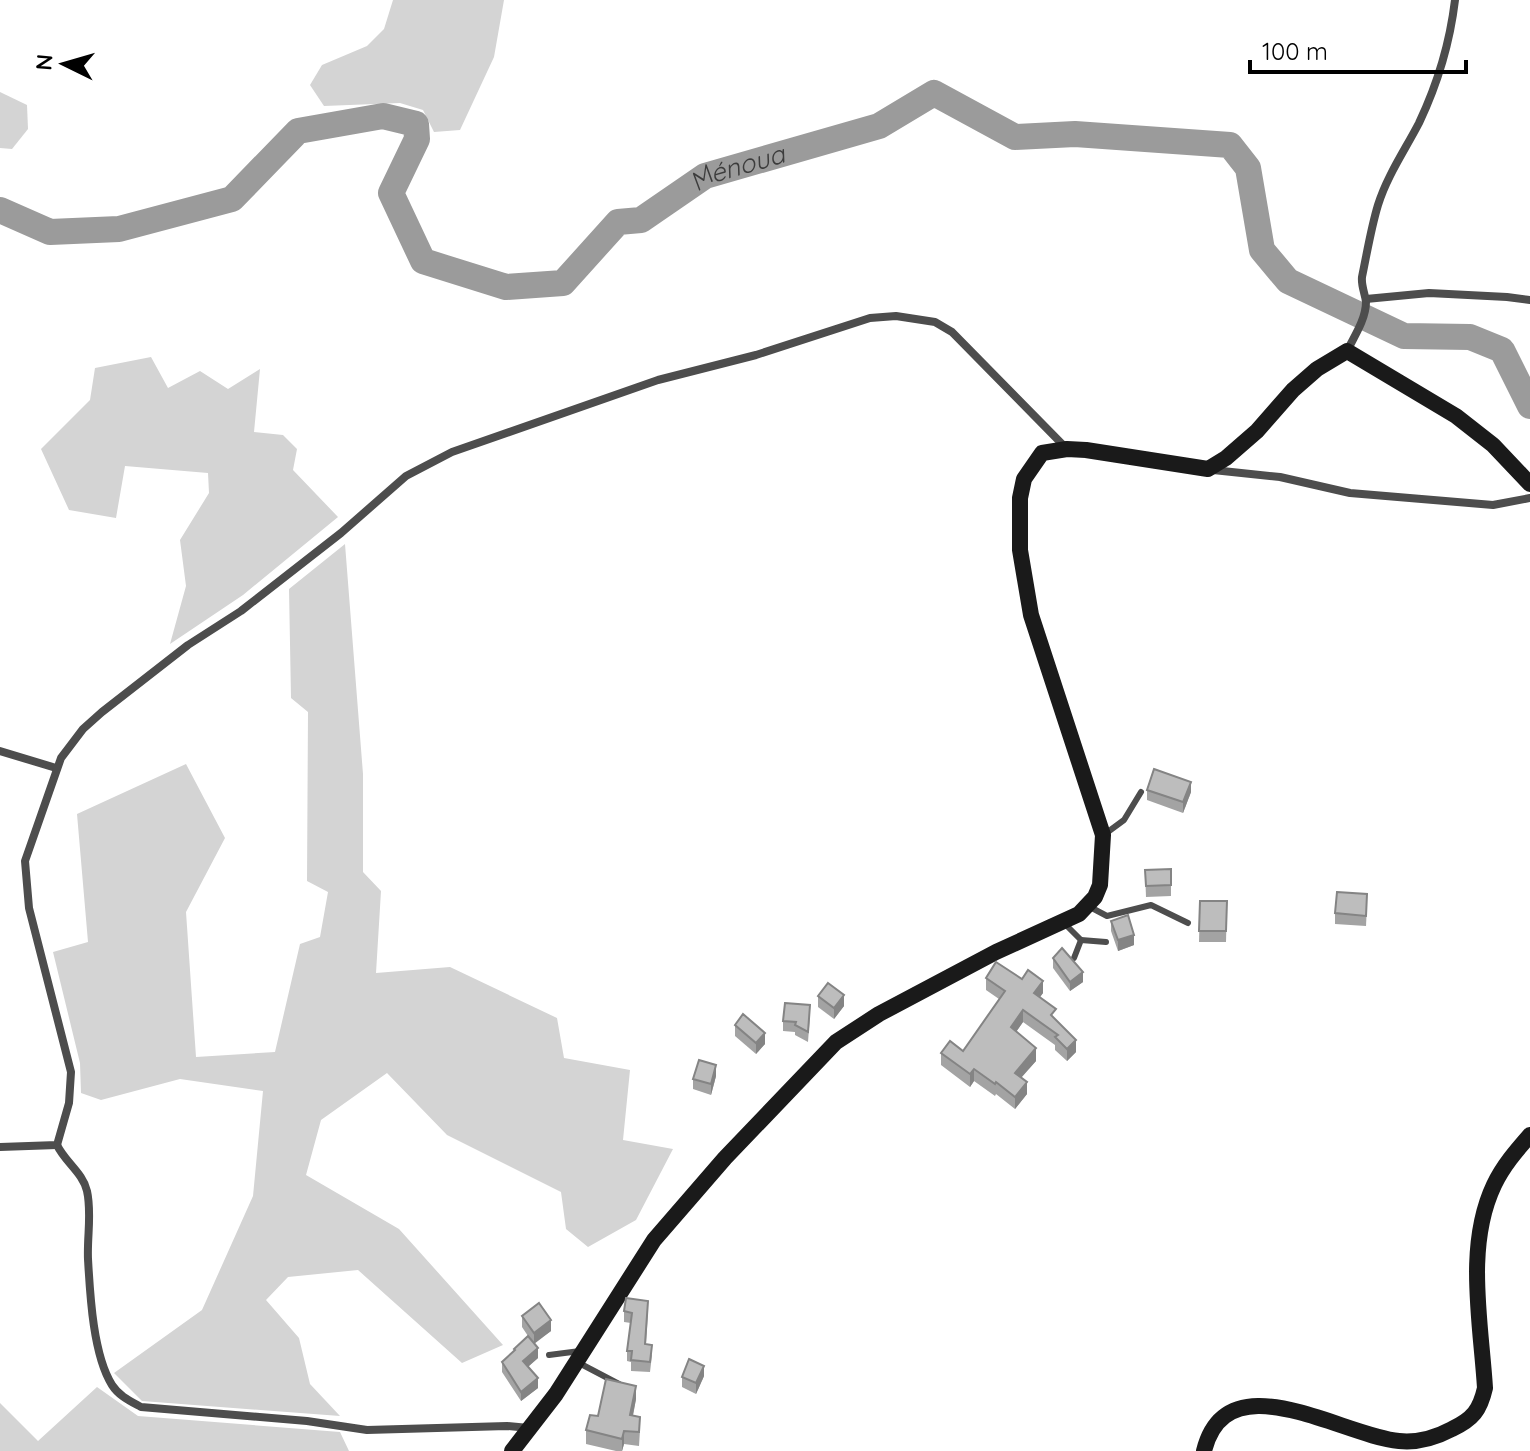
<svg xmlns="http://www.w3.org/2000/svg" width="1530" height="1451" font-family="Quicksand,sans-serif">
<rect width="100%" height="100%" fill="#fff"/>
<g fill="#d4d4d4">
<path d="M393,0h111l-10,57 -34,73 -26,2 -11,-22 -23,-7 -76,3 -14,-21 12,-20 45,-19 17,-17z"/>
<path d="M0,92l27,13 1,24 -16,20 -12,-1z"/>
<path d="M151,357l17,31 32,-17 28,18 32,-20 -6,63 29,3 14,14 -4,21 45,47 -95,78 -73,49 16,-58 -6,-46 29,-47 -1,-20 -83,-7 -9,52 -47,-8 -28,-61 49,-49 5,-32z"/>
<path d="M345,544l18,230v98l18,19 -5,82 74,-6 107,51 7,40 66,12 -7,70 50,9 -37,71 -48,27 -22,-18 -5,-37 -114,-57 -60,-62 -66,47 -15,55 93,54 104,116 -41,18 -104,-93 -70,7 -22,23 33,38 11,46 30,32 -198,-15 -28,-28 88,-63 51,-114 10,-105 -83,-12 -79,21 -20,-7 -1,-30 -27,-111 35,-10 -11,-128 109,-50 39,74 -39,74 10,145 79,-5 25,-108 20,-7 8,-45 -21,-11 1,-169 -17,-14 -2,-109z"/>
<path d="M97,1387l41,29 202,16 9,19h-349v-48l38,38z"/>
</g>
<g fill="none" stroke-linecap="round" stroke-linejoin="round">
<path stroke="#9b9b9b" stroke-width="26" id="s1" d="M0,210l50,22 69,-3 113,-30 66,-68 85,-15 33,8 1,15 -26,54 32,68 83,26 57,-4 55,-61 23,-2 64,-44 174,-50 55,-33 81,44 60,-3 155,11 18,23 14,82 26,31 116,55 66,1 32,13 28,56"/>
<g stroke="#4d4d4d" stroke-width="6">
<path d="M1105,834l19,-14 17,-28"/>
<path d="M1090,907l17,9 44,-11 37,18"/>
<path d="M1064,923l17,17"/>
<path d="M1074,958l7,-18 25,2"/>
<path d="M549,1355l31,-4"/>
<path d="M579,1363l40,21"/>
</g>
<g stroke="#4d4d4d" stroke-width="8">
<path d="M1366,299l63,-6 78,4 23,3"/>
<path d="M1347,351c7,-14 19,-32 19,-49 -1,-9 -5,-16 -4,-25 5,-24 9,-49 16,-72 9,-29 27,-55 41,-82 18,-38 31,-81 36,-123"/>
<path d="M1213,470l67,7 70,16 143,12 37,-7"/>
<path d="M0,751l56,17"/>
<path d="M57,1145c8,17 26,28 30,46 5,22 0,45 1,68 2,35 5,96 24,126 7,11 18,16 29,22l166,14 60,9 140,-4 22,2"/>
<path d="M0,1147l57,-2 12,-42 2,-31 -42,-164 -4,-47 36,-103 22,-29 19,-17 86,-67 53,-34 100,-78 65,-57 46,-24 206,-72 98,-25 114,-37 26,-2 39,6 17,10 115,117"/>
</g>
<g stroke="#1a1a1a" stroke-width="16">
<path d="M512,1451l44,-57 98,-154 71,-82 111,-116 43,-28 117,-62 83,-38 16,-17 5,-12 3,-50 -72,-220 -11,-65v-52l4,-19 18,-26 25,-4 19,1 122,19 18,-11 31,-27 36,-41 24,-21 30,-18 109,65 37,29 37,39"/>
<path d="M1204,1451c23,-92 138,-15 195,-10 19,2 36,-3 53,-12 21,-10 28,-19 33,-41 -4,-65 -20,-142 9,-203 9,-19 22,-34 36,-50"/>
</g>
</g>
<g fill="#a3a3a3">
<path d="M1147,790l44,2 -8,21 -36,-13z"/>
<path d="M1171,869v27l-25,1 -1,-27z"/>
<path d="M1200,901h27l-1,41h-27z"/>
<path d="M1367,905l-1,21 -31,-2v-11z"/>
<path d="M1111,921l23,24 -16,6 -7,-20z"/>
<path d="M1053,958l30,24 -13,9 -17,-23z"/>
<path d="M986,978l57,15 -3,4 36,55 -9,9 -12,-11v-5l-32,-23 -7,10 20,29 -15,16 6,17 -12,15 -19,-15 -1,2 -21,-15 -4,6 -29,-22v-12l22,-2 36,-52 -13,-9z"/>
<path d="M818,996l26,10 -10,13 -16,-12z"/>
<path d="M810,1015l-2,27 -13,-7v-3l-12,-1v-10z"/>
<path d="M735,1025l30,19 -9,10 -21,-18z"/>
<path d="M716,1076l-5,19 -18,-6v-10z"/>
<path d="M624,1311l24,1 -2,32 6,11 -2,17 -19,-1v-9l-4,-1v-10l4,-28 -7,-1z"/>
<path d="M522,1316l29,15 -17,12 4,15 -10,9 10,21 -17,13 -19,-29v-10l12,-10v-3l14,-13 -6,-9z"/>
<path d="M704,1376l-8,18 -14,-7v-10z"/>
<path d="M636,1399l-3,17 7,14 -1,16 -15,-2 -2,7h-6l-30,-7v-14l12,-14z"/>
</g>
<g fill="#848484">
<path d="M1191,782v10l-8,21v-11z"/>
<path d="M1134,935v10l-16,6v-11z"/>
<path d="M1083,972v10l-13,9v-9z"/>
<path d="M1043,981v12l-9,12v-12z"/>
<path d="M844,995v11l-10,13v-11z"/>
<path d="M1023,1010v12l-12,17v-12z"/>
<path d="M765,1033v11l-9,10v-11z"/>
<path d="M1076,1040v12l-9,9v-12z"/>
<path d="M1036,1048v13l-21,24v-12z"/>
<path d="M716,1065v11l-5,19v-11z"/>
<path d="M974,1069v12l-4,6v-13z"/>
<path d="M1027,1082v12l-12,15v-12z"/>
<path d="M551,1320v11l-17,13v-11z"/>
<path d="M538,1348v10l-15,13v-10z"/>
<path d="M704,1366v10l-8,18v-11z"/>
<path d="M538,1378v10l-17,13v-9z"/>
<path d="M636,1386v13l-6,30v-14z"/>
<path d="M624,1431v13l-2,7v-12z"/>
</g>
<g fill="#bdbdbd" stroke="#848484" stroke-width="2">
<path d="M1154,769l37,13 -8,20 -36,-12z"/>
<path d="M1171,869v16l-25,1 -1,-16z"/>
<path d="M1337,892l30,2 -1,22 -31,-3z"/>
<path d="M1200,901h27l-1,30h-27z"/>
<path d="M1128,915l6,20 -16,5 -7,-19z"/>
<path d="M1062,948l21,24 -13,10 -17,-24z"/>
<path d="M996,962l26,17 6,-9 15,11 -9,12 22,16 -5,6 25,25 -9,9 -12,-12 3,-2 -35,-25 -12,17 25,21 -21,25 12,9 -12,15 -19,-15 -1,2 -21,-15 -4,5 -29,-21 9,-12 13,10 42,-60 -19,-13z"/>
<path d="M828,983l16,12 -10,13 -16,-12z"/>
<path d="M785,1003l25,2 -2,27 -13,-7 1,-3 -13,-1z"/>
<path d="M743,1014l22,19 -9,10 -21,-18z"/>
<path d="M699,1060l17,5 -5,19 -18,-5z"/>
<path d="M626,1298l22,3 -3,43 7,1 -2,17 -19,-2 1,-9h-5l5,-38 -8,-2z"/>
<path d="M539,1303l12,17 -17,13 -12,-17z"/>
<path d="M528,1336l10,12 -15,13 15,17 -17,14 -19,-30 13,-12 -1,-1z"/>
<path d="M689,1359l15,7 -8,17 -14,-6z"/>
<path d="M606,1379l30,7 -6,29 10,2 -1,15 -15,-1 -2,8 -36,-9 4,-15 8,1z"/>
</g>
<g text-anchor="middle" stroke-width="8" stroke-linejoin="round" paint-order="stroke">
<g font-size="26" font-style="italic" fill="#3c3c3c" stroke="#fff">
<text dy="9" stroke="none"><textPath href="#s1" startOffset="966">Ménoua</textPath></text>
</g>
</g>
<g transform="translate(64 64) rotate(275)" stroke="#ffffff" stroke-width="6" paint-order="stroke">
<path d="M0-6L14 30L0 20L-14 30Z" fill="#000000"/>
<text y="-12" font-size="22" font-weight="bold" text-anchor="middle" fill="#000000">N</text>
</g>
<path d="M1250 60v12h216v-12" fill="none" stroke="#000000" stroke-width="4"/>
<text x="1262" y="60" font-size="24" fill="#000000" stroke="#ffffff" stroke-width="6" paint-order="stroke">100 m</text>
</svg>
